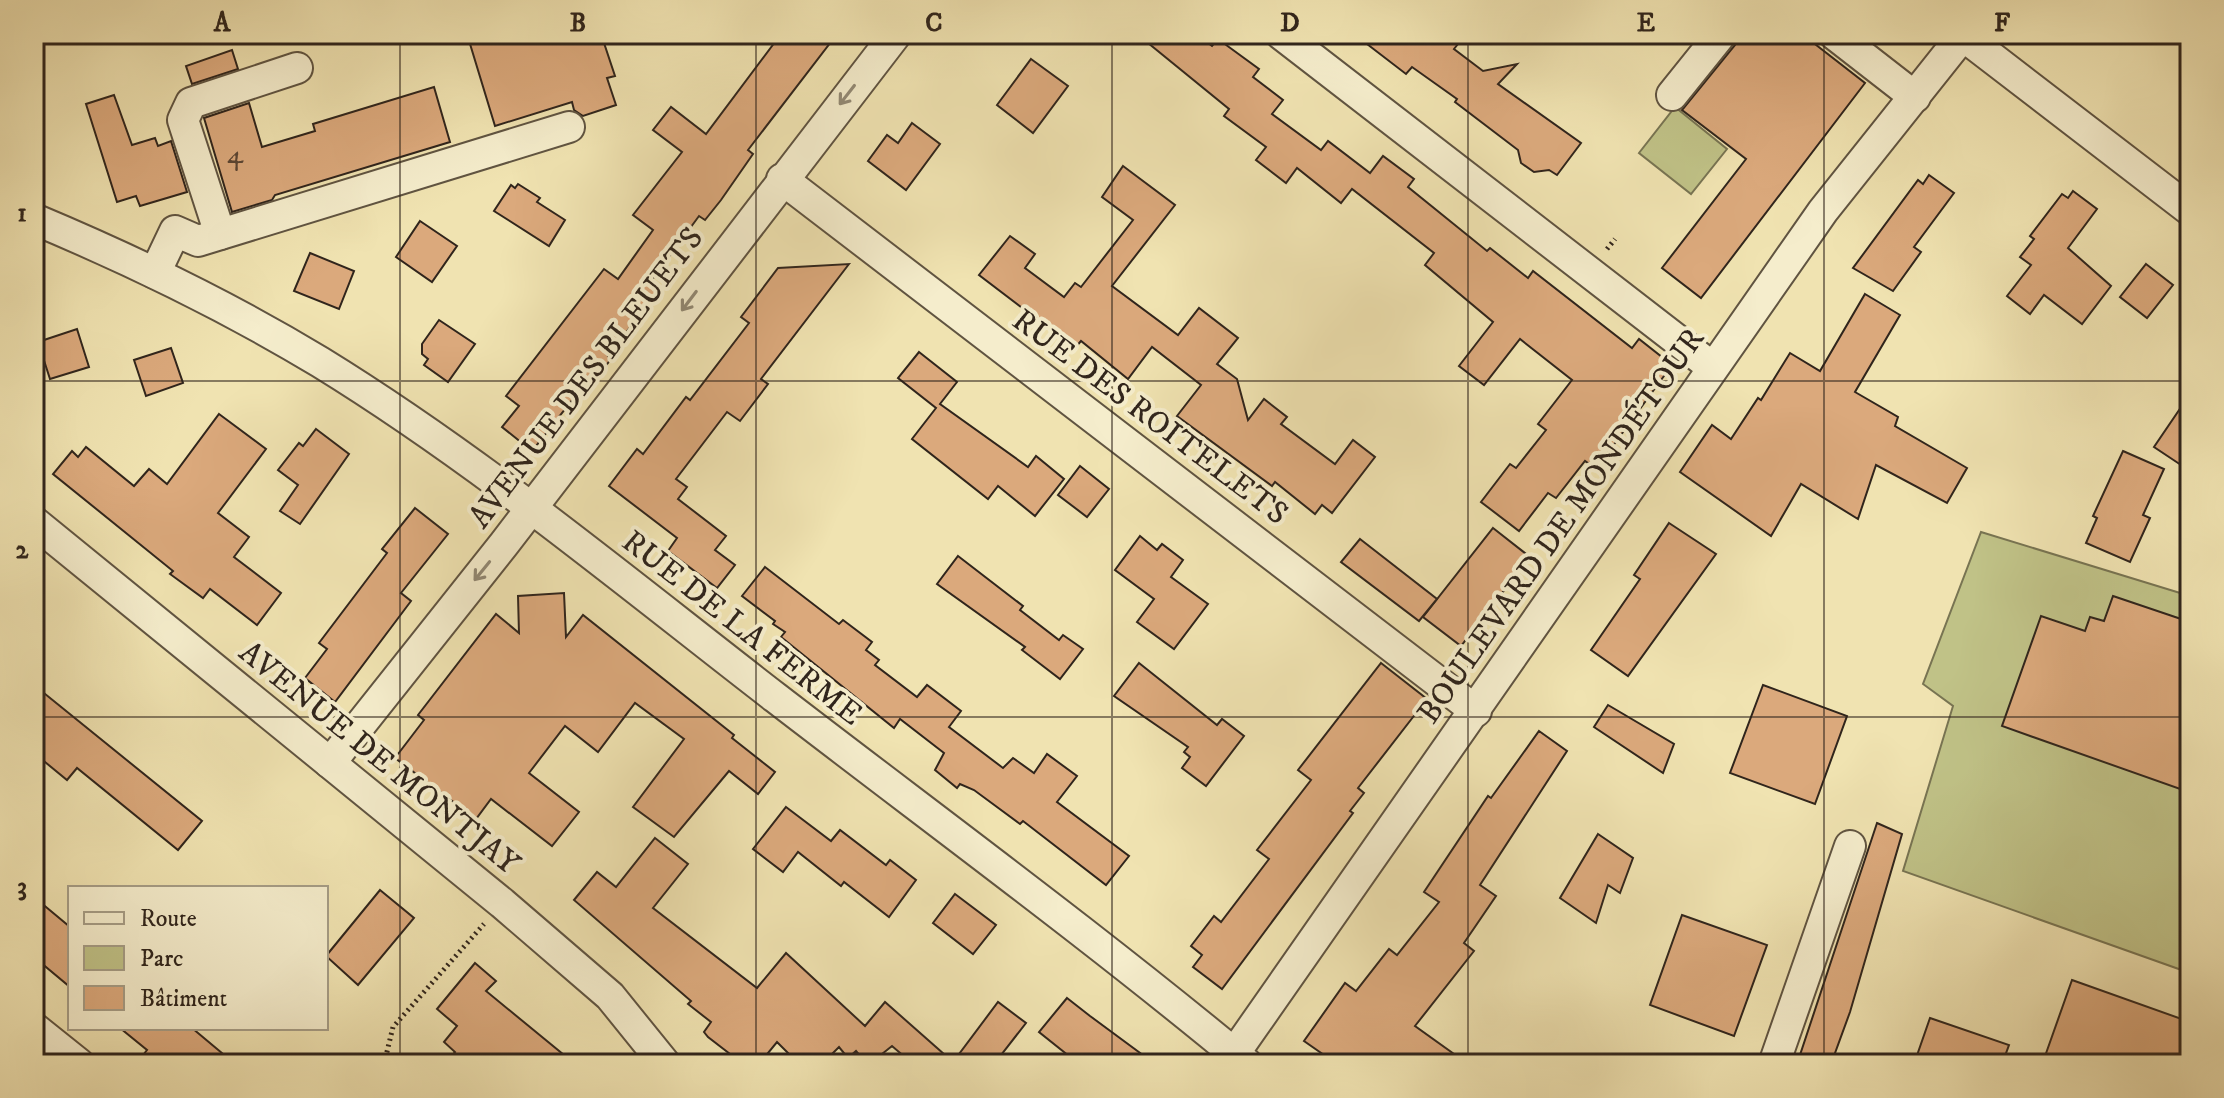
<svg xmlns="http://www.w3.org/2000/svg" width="2224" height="1098" font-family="'IM FELL DW Pica',serif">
<rect width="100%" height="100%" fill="#f0e3b1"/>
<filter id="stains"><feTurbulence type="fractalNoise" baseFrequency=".0025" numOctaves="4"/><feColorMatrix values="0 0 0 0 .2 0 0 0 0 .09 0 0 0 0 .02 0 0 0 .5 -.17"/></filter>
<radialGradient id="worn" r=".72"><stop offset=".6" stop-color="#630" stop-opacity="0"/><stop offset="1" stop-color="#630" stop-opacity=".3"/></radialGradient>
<g fill="#c0c287" stroke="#787452" stroke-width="2">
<path d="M1675,107l52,42 -36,45 -52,-41z"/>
<path d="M1981,532l209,64v377l-287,-102 50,-165 -30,-22z"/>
</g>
<g fill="#dba97c" stroke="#30251c" stroke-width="2">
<path d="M467,34h126l3,8 7,-2 12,36 -8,2 9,27 -33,11 -9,-6 -2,-8 -77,24z"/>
<path d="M781,34h56l-89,116 5,4 -32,46 -16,20 -6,-4 -50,68 9,7 -50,65 3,3 -19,24 -4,-3 -56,71 -30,-24 17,-21 -13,-10 98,-127 14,10 35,-49 -20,-15 49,-63 -29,-22 18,-23 35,27z"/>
<path d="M1137,34h59l16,12 6,-7 41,30 -6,8 30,23 -11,14 49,36 7,-9 42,32 13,-17 31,23 -6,8 79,64 3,-3 38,30 5,-7 99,77 7,-9 33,26 -76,104 -11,-8 -29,37 -8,-5 -29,38 -38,-29 29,-38 6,4 30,-38 -8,-6 34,-44 -52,-41 -36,46 -25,-19 34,-44 -68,-57 9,-12 -82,-64 -11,14 -44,-35 -11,15 -30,-23 10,-13 -42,-31 5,-7z"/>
<path d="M1354,34h112l-12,15 29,22 34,-7 -19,20 83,59 -24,32 -8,-5 -15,2 -13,-9 -3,-13 -63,-48 2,-3 -45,-32 -6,7z"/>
<path d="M1739,34h63l63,49 -164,215 -39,-30 84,-109 -64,-49 53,-65z"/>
<path d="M232,50l6,19 -46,15 -6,-18z"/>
<path d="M1031,59l37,27 -35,47 -36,-28z"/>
<path d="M434,87l16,55 -175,53 -3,5 -40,12 -28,-94 45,-15 13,44 53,-16 -2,-7z"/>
<path d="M114,95l18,50 23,-7 3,8 13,-5 16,51 -47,14 -4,-10 -19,6 -31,-98z"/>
<path d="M912,123l28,21 -34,46 -38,-29 19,-26 11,8z"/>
<path d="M1123,166l52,39 -63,81 66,49 21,-27 39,30 -21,26 20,15 11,41 16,-21 23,18 -6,7 54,40 18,-24 22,17 -43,56 -10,-8 -7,9 -40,-32 -3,4 -95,-70 24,-31 -49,-38 -24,32 -47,-38 -6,7 -96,-73 31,-39 25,18 -10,14 39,29 11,-14 6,4 52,-67 -31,-23z"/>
<path d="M1929,175l25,18 -40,54 7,5 -28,39 -40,-23 65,-88 5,4z"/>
<path d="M518,184l22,14 -3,4 28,18 -16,26 -55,-35 17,-26 4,3z"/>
<path d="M2073,191l24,18 -29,39 43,38 -29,38 -38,-29 -14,19 -23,-18 24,-31 -11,-8 14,-18 -4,-3 32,-42 6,4z"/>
<path d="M420,221l37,25 -25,36 -36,-25z"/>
<path d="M310,253l44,18 -15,38 -45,-18z"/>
<path d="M849,264l-88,115 7,5 -28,37 -13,-9 -51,67 11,8 -9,12 48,37 -11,14 20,15 -18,23 -49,-37 9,-13 -68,-52 28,-37 6,5 43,-57 4,3 59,-77 -8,-6 37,-49z"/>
<path d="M2146,264l27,21 -26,33 -27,-21z"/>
<path d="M1865,294l35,21 -45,77 43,25 -3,9 72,42 -20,35 -71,-38 -18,54 -57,-35 -30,52 -91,-64 32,-47 19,14 27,-41 3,2 29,-47 30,18z"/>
<path d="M439,320l36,24 -27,38 -24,-17 4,-6 -6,-5v-10z"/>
<path d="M77,329l12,38 -39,12 -12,-37z"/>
<path d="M171,348l12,35 -37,13 -12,-36z"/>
<path d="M919,352l38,30 -17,22 88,63 8,-11 28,23 -29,37 -37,-30 -10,13 -76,-60 24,-31 -38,-30z"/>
<path d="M2190,394v77l-36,-24z"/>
<path d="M219,414l47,35 -48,64 31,24 -15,20 47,36 -24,32 -47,-36 -7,9 -33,-24 3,-3 -120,-97 19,-23 6,6 8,-10 48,39 15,-17 18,15z"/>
<path d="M316,429l33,25 -49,70 -20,-13 18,-26 -20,-15 21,-27 4,3z"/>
<path d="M2123,451l41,18 -21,46 7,3 -20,44 -44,-19 11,-25 -4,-2z"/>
<path d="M1080,466l29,23 -22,28 -29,-22z"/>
<path d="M415,508l33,26 -47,59 10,8 -76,101 -30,-24 22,-29 -8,-6 68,-90 -5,-4z"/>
<path d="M1669,523l47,31 -88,122 -37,-26 49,-71 -6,-4z"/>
<path d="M1493,528l37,29 -69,89 -38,-29z"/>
<path d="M1140,536l17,14 5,-6 21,16 -12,17 37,27 -34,45 -37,-27 17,-23 -39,-29z"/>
<path d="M1360,539l77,60 -18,22 -78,-59z"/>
<path d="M958,556l65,50 -3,4 39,30 4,-5 20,14 -23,30 -38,-29 3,-3 -88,-63z"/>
<path d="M765,567l74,57 4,-4 29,22 -6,8 13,10 -4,5 42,32 10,-12 34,26 -12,16 54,41 10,-10 21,15 13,-19 30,22 -20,26 72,54 -23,29 -83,-64 -3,3 -46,-34 -14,-6 -3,4 -22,-18 9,-17 -44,-34 -6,9 -113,-91 4,-5 -12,-8 2,-3 -33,-25z"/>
<path d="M564,593l2,44 17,-22 151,120 -2,3 43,34 -17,22 -29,-23 -55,66 -41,-30 51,-68 -49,-36 -37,49 -33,-26 -36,47 50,39 -27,34 -61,-47 -15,20 -81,-61 29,-38 -6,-5 78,-101 23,19 -1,-37z"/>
<path d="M2113,596l77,26v148l-7,20 -181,-64 39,-110 44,15 5,-14 14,4z"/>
<path d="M1139,663l78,62 5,-6 22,17 -38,50 -24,-18 8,-11 -6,-5 4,-5 -74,-51z"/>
<path d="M1381,663l46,36 -69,89 6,5 -14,18 3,2 -131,176 -29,-22 9,-12 -11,-9 23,-30 7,6 48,-63 -12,-9 54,-70 -13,-10z"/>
<path d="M34,685l168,136 -24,29 -101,-82 -10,12 -33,-27z"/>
<path d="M1763,685l84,31 -32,88 -85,-31z"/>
<path d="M1608,705l66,39 -11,29 -69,-46z"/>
<path d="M1539,731l28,20 -87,134 16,11 -32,47 10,8 -59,75 53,38h-131l-33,-23 41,-58 11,8 33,-42 8,6 42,-53 -15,-10 64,-96 3,2z"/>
<path d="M786,807l45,34 9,-11 46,35 4,-5 26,20 -27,37 -45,-35 -3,4 -43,-34 -15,20 -30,-23z"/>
<path d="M1877,823l25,11 -52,178 -19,52h-34z"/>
<path d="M1598,834l35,24 -13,35 -12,-8 -12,38 -36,-25z"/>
<path d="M655,838l33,26 -35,44 104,80 29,-35 79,73 20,-24 68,60 45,-60 28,21 -32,41h-81l-21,-18 -10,8 5,10h-20l-11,-13 -8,7 -9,-11 -17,17h-23l-22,-22 -18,22h-16l-35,-27 -4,-5 7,-10 -23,-18 3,-3 -117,-101 23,-28 19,15z"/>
<path d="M380,890l34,28 -56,67 -32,-29z"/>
<path d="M955,894l41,31 -23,29 -40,-31z"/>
<path d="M34,897l36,30v60l-36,-30z"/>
<path d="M1682,915l85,30 -33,91 -84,-31z"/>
<path d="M475,963l21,18 -10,10 89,73h-130l10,-12 -11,-10 13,-16 -20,-17z"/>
<path d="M2072,980l118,42v42h-131l-15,-5z"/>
<path d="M1067,998l23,18 65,48h-76l-40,-32z"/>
<path d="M1930,1018l79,27 -7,19h-88z"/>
<path d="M120,1028h72l43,36h-99l11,-14z"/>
</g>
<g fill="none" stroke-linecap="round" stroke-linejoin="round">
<g stroke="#605441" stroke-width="34">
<g id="minor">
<path d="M1281,34l431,333"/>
<path d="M1834,34l81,63"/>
<path d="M1961,34l229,176"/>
<path d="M1672,95l49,-61"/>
<path d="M782,179l694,532"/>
<path d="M34,219c98,41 195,88 286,143 161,99 307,221 456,336 157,121 318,239 471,366"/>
<path d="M220,234l-37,-114 8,-17 106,-35"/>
<path d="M155,273l20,-42 23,10 371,-114"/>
<path d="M34,522l468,381 108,93 55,68"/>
<path d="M330,763l174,-219 392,-510"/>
<path d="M34,1028l45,36"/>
<path d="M1227,1064l596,-853 141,-177"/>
<path d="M1774,1064l76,-218"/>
</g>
</g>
<g stroke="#30251c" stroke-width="5" stroke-dasharray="2 4" stroke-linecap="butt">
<path d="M1607,249l8,-10"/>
<path d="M384,1064l9,-37 91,-103"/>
</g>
<use href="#minor" stroke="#f5edcc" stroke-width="30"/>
</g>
<defs><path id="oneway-shaft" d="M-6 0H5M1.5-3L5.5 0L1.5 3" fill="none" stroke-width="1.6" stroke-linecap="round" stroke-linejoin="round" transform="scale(2)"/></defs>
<g stroke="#928974">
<use href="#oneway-shaft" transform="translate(847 95) rotate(128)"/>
<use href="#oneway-shaft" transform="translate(689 301) rotate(127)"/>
<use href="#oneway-shaft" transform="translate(482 571) rotate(129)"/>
</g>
<path fill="none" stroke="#30251c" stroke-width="2" stroke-opacity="0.55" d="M400,34v1030M756,34v1030M1112,34v1030M1468,34v1030M1824,34v1030M34,381h2156M34,717h2156"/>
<g text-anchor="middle" stroke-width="8" stroke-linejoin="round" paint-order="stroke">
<g font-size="28" fill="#5b4634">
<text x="235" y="163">4</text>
</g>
<g font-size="32" fill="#30251c" stroke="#f5edcc">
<text transform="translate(585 377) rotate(-53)" y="11">AVENUE DES BLEUETS</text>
<text transform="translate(1151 416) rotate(37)" y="11">RUE DES ROITELETS</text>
<text transform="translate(1560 525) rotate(-55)" y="11">BOULEVARD DE MONDÉTOUR</text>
<text transform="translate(743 627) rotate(38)" y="11">RUE DE LA FERME</text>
<text transform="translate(380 757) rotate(39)" y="11">AVENUE DE MONTJAY</text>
</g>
</g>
<rect width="2224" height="1098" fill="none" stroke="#f0e3b1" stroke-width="88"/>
<rect x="68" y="886" width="260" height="144" fill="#f5edcc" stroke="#a69d86" stroke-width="2"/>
<rect x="84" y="912" width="40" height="12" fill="#f5edcc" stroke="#a69d86" stroke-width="2"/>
<text x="140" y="926" font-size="24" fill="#30251c">Route</text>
<rect x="84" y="946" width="40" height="24" fill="#c0c287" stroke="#a69d86" stroke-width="2"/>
<text x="140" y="966" font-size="24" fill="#30251c">Parc</text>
<rect x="84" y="986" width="40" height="24" fill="#dba97c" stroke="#a69d86" stroke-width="2"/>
<text x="140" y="1006" font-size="24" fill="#30251c">Bâtiment</text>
<rect x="44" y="44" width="2136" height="1010" fill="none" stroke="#30251c" stroke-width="3"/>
<g font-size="26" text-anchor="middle" font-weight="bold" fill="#30251c">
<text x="222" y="31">A</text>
<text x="578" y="31">B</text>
<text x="934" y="31">C</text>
<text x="1290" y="31">D</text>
<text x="1646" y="31">E</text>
<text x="2002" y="31">F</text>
<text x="22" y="221">1</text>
<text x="22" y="558">2</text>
<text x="22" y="895">3</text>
</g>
<rect width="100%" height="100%" filter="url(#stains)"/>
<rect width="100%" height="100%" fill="url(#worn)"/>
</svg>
